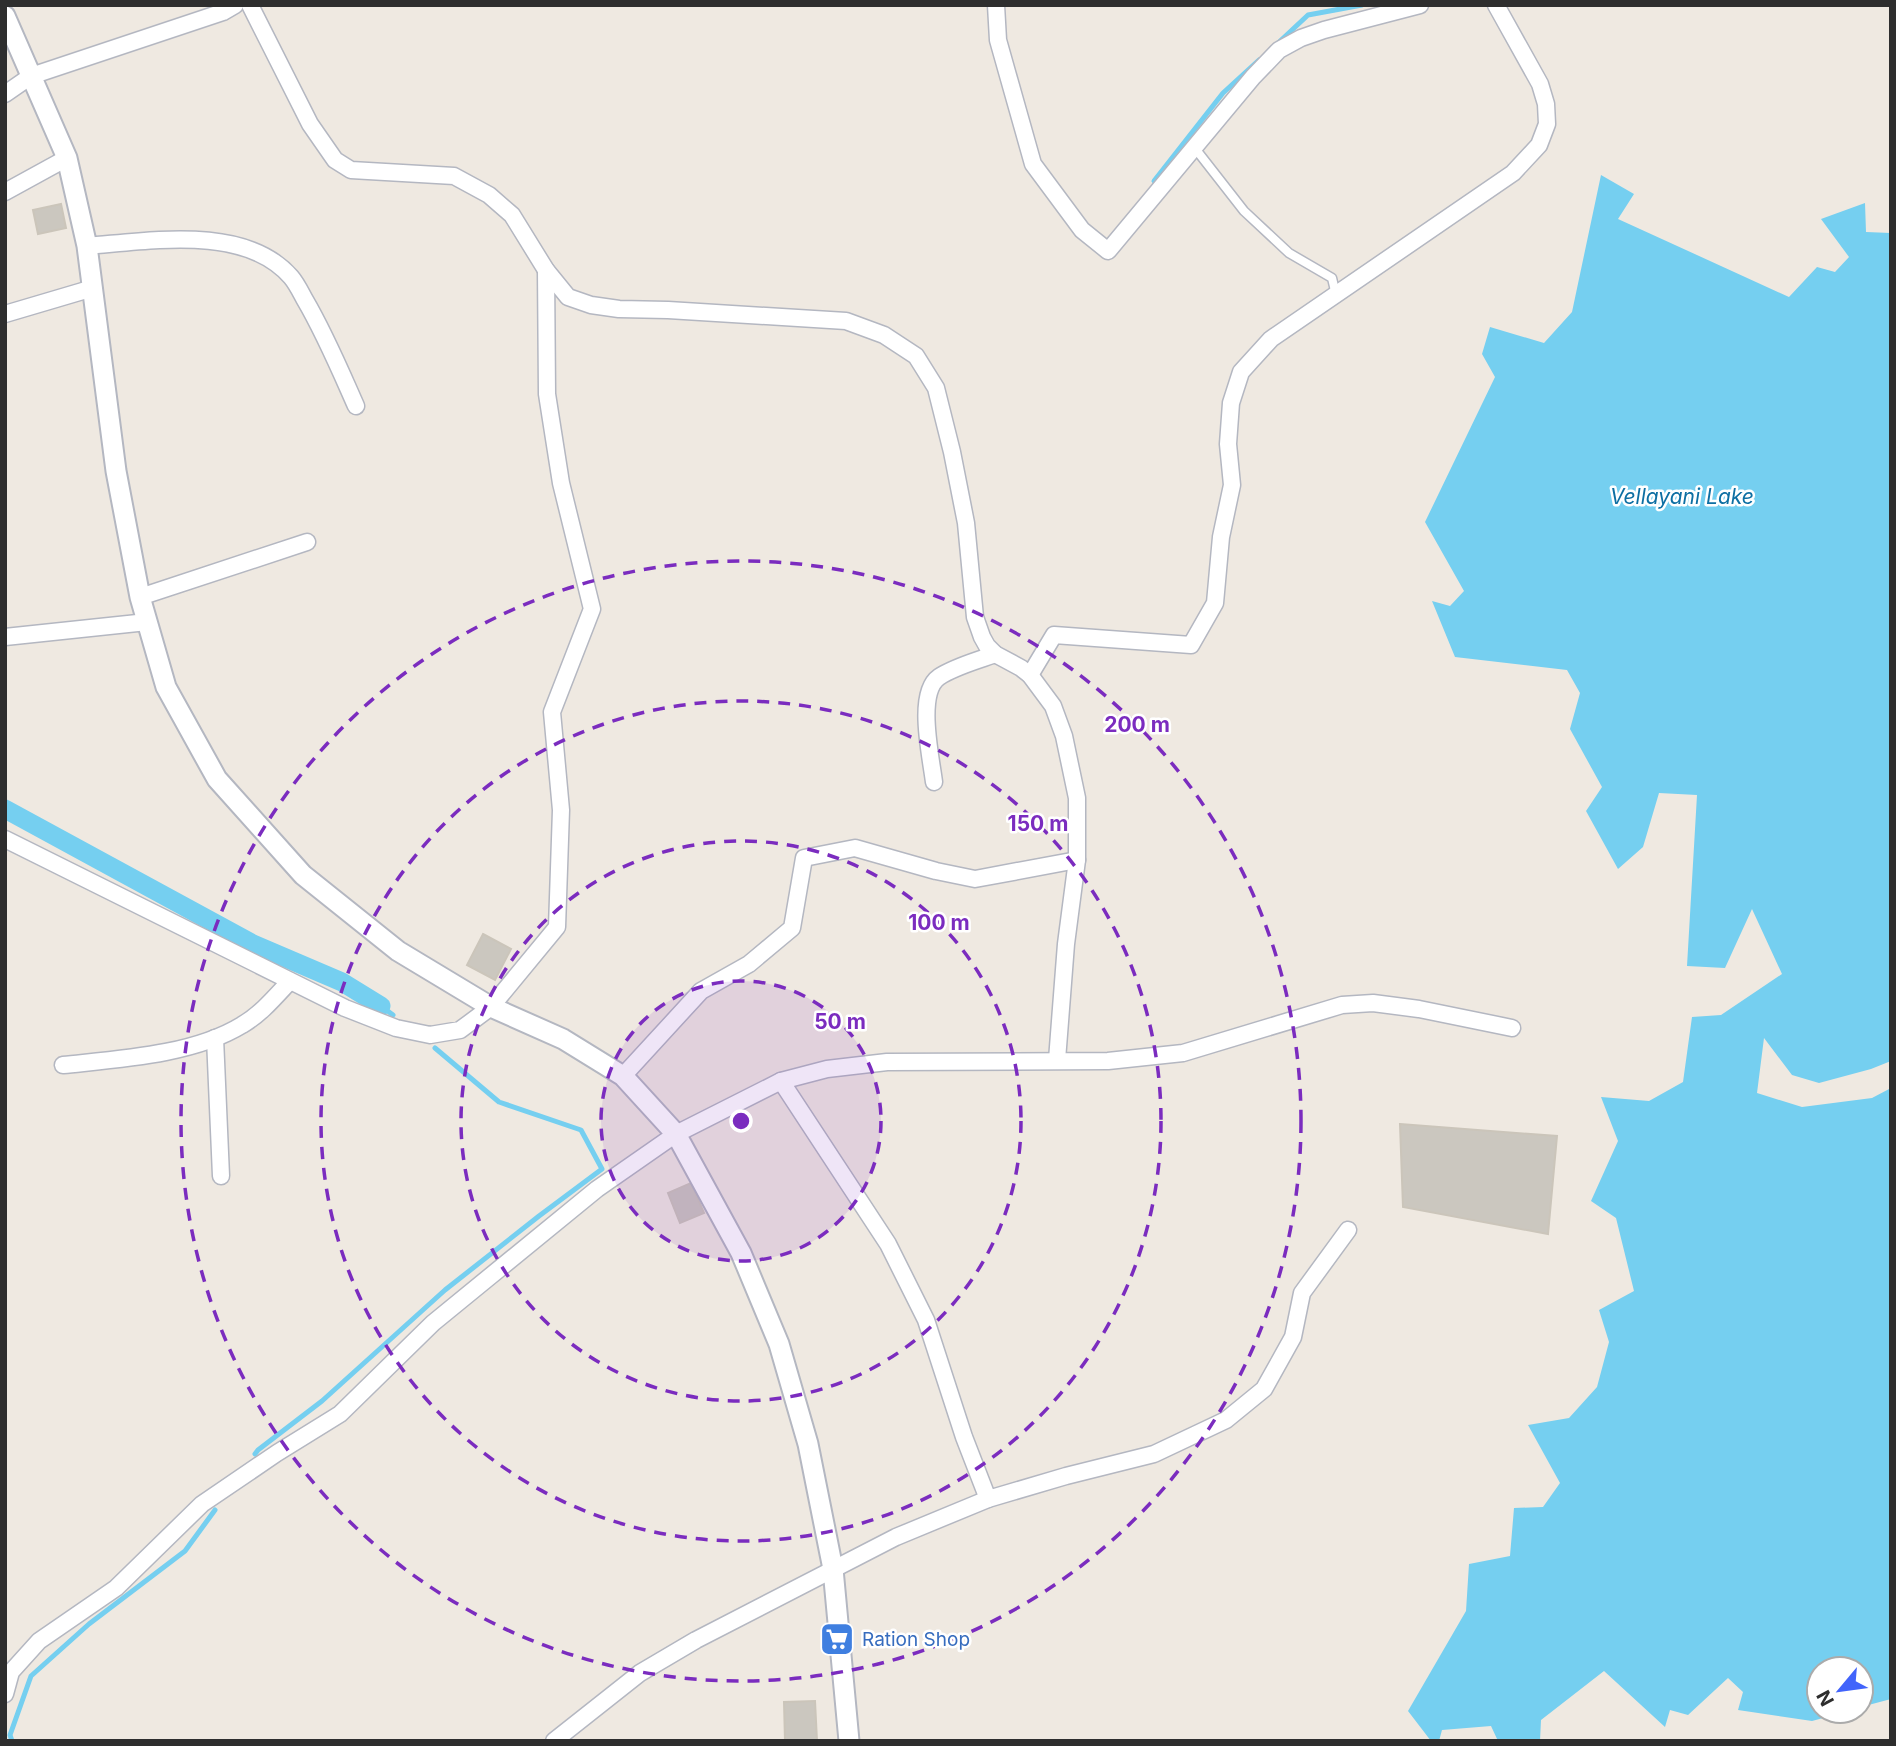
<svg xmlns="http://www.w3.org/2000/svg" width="1896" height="1746" font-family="Inter,sans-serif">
<rect width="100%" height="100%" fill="#efe9e1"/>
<path fill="#75cff0" d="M1601,175l33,19 -16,25 171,78 28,-30 18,5 14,-15 -28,-38 44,-16 1,29 25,1v828l-20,8 -52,14 -27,-8 -28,-37 -7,55 45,14 70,-9 19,-10v611l-30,8v-38h-42v42h30l-37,10 -74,-11 5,-18 -15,-14 -40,37 -18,-5 -5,17 -61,-56 -63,49 -1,21h-42l-7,-15 -49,4 -3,11h-8l-23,-30 58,-100 3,-47 41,-8 4,-48 29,-1 17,-24 -32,-58 41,-7 28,-31 12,-45 -10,-32 35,-19 -18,-73 -25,-17 27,-60 -17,-44 48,4 34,-19 9,-65 29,-2 61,-41 -30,-65 -27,59 -38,-2 10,-171 -38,-2 -16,54 -25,22 -32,-58 16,-24 -32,-58 10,-36 -13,-23 -112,-13 -23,-56 18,5 14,-15 -39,-69 70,-145 -13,-23 8,-27 54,16 28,-31z"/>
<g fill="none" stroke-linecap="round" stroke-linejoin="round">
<g stroke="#75cff0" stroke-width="5">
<path d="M1277,44l31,-29 54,-10"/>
<path d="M1154,181l69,-88 36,-33"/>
<path d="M381,1006l12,9"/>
<path d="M255,1454l3,-4 64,-49 123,-111 94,-74 63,-47 -21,-39 -82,-28 -64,-54"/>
<path d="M12,1741l-2,-6 21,-59 58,-52 96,-73 30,-41"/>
</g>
<path stroke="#75cff0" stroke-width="19" d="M5,809l248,135 89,38 39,24"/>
</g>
<g fill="#cbc7bf" stroke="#cbc5ba" stroke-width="2">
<path d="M61,204l5,24 -28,6 -5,-24z"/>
<path d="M483,934l28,15 -16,31 -28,-15z"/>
<path d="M1400,1124l157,12 -9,98 -145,-27z"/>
<path d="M691,1183l13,30 -24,10 -12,-30z"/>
<path d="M815,1701l2,40h-32l-1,-39z"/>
</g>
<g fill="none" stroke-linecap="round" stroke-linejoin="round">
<g stroke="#b4b7c1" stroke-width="11">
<path id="service" d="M1194,147l50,64 45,42 43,25 4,17"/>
</g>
<g stroke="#b4b7c1" stroke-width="19">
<g id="minor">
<path d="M250,5l60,119 25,36 16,10 103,6 35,19 23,20 34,55 22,27 23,8 28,4 49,1 178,11 38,14 32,21 20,32 16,64 14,71 9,94 7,20 5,9 8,8 26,14 9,7 23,31 11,30 13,62v62l-11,84 -9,116"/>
<path d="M996,5l2,35 35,124 49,66 26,21 145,-174 26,-27 22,-12 23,-8 96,-25"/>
<path d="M5,94l26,-18 192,-64 12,-7"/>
<path d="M5,192l62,-34"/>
<path d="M87,246c63,-5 158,-22 204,31 6,7 10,16 14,23 20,34 35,70 51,106"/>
<path d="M5,314l88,-26"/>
<path d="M140,597l167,-55"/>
<path d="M5,637l142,-15"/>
<path d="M1030,675l24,-40 137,10 24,-42 6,-66 11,-52 -4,-41 3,-41 10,-31 30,-33 242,-166 26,-28 8,-21 -1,-20 -6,-20 -44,-79"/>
<path d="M934,782c-3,-25 -18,-89 5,-105 17,-11 38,-16 56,-23"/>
<path d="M5,839l340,169 51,20 34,7 30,-5 31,-23 66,-80 4,-117 -9,-98 40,-103 -31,-126 -14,-89 -1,-124"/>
<path d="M215,1038l6,138"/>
<path d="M63,1065c56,-6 130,-10 179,-40 19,-11 33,-28 48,-44"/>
<path d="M623,1076l78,-85 48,-27 43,-36 12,-70 51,-10 81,23 39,8 102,-19"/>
<path d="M781,1081l107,163 38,76 38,117 24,62"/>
<path d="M5,1694l6,-22 28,-31 77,-53 86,-84 75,-51 63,-39 93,-91 164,-134 79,-55 105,-53 46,-12 60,-7 221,-1 75,-8 159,-48 31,-2 46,6 93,19"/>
<path d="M554,1741l86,-68 56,-33 200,-103 92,-38 78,-23 88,-22 72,-34 38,-31 29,-52 9,-44 46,-63"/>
</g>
</g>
<g stroke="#b4b7c1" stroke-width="23">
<path id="tertiary" d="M5,16l62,142 20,88 29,225 24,126 26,90 51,92 86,96 95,76 93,56 72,32 60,37 53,58 65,119 38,91 29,100 25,125 16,172"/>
</g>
<use href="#service" stroke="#fff" stroke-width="8"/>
<use href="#minor" stroke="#fff" stroke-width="16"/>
<use href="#tertiary" stroke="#fff" stroke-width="19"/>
</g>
<circle cx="741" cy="1121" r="140" fill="#7b2cbf" fill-opacity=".12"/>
<g fill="none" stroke="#7b2cbf" stroke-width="3.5" stroke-dasharray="12 9">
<circle cx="741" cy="1121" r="140"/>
<circle cx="741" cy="1121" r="280"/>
<circle cx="741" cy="1121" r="420"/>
<circle cx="741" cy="1121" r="560"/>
</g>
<defs>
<g id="supermarket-square" transform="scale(1.75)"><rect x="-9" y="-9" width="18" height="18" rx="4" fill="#3f7fe0" stroke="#fff"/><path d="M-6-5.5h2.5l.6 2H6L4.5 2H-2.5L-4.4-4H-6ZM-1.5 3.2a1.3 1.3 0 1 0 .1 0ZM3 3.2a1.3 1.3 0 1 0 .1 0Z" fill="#fff"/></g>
</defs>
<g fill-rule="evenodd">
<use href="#supermarket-square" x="837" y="1639"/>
</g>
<g text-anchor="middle" stroke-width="5" stroke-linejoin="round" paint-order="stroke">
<g font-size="19" fill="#366cbe" stroke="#fff" text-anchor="start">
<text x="862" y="1646">Ration Shop</text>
</g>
<g font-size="21" font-style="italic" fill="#0d6fa3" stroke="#fff">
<text x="1682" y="504">Vellayani Lake</text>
</g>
</g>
<circle cx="741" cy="1121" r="10" fill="#7b2cbf" stroke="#fff" stroke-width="3.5"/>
<g font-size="21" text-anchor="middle" font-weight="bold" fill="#7b2cbf" stroke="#fff" stroke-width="5" stroke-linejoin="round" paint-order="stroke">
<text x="1137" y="732">200 m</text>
<text x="1038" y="831">150 m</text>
<text x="939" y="930">100 m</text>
<text x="840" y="1029">50 m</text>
</g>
<rect width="1896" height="1746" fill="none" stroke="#2e2e2e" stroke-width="14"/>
<g transform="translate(1840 1690) rotate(241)"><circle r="33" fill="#ffffff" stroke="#ababab" stroke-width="2"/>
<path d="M0-5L12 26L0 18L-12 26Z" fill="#4264fb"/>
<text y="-10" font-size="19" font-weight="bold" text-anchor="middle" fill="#2e2e2e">N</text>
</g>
</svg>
